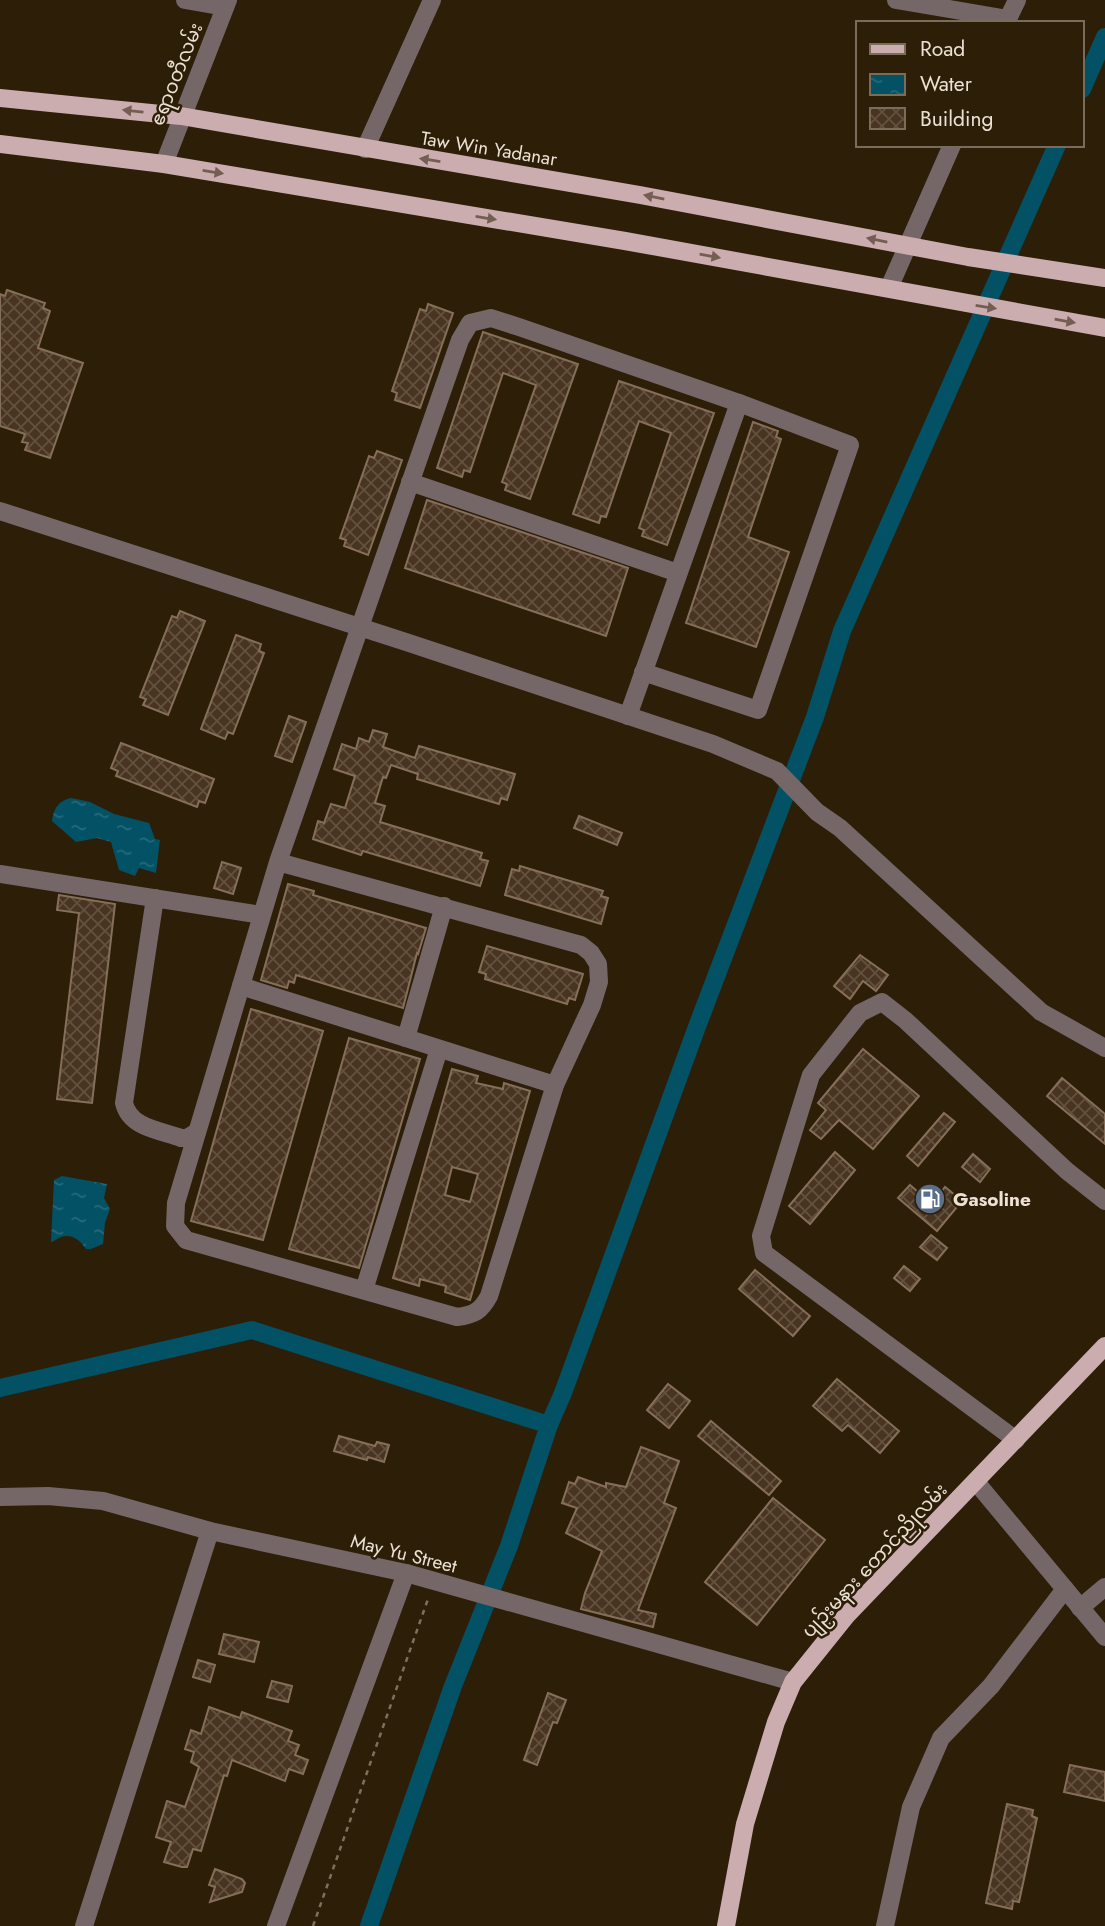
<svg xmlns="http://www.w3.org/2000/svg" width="1105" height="1926" font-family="Jost,'Noto Sans Myanmar',sans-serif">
<defs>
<pattern id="water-ripples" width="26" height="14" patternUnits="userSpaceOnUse" patternTransform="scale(1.75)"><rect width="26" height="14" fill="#025165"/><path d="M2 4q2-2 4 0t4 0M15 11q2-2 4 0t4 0" fill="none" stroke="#276a7a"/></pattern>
<pattern id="building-cross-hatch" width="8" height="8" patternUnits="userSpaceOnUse" patternTransform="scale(1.75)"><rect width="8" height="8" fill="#483421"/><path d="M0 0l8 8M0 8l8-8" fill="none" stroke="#635140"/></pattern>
</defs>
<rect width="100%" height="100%" fill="#2d1e08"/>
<g fill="url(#water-ripples)">
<path d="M71,798l19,4 24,12 35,9 6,16 5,1 -4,33 -17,-5 -4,8 -16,-6 -8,-28 -14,-4 -21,4 -24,-21c2,-13 6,-20 19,-23z"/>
<path d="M62,1176l45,8 -3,14 6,11 -5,14 -2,21 -12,5h-5c-5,-8 -14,-16 -25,-12 -3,1 -6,4 -10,5l3,-62z"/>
</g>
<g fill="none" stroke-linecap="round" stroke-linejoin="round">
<g stroke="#025165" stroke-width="18">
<path d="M1082,89l23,-52"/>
<path d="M0,1388l252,-58 297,95"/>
<path d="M369,1926l84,-240 56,-140 40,-121 14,-32 135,-369 117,-307 27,-86 215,-486"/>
</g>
</g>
<g fill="url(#building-cross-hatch)" stroke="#866f5a" stroke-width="2" fill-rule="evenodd">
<path d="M7,290l38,13 -2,5 7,3 -12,37 45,15 -33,95 -25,-8 3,-7 -6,-1 3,-8 -25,-8v-132l5,2z"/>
<path d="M428,304l25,9 -33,95 -25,-8 2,-7 -5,-2 28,-82 6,2z"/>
<path d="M483,332l95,32 -48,135 -25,-9 2,-6 -5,-2 34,-97 -33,-12 -33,99 -6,-2 -2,7 -25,-9z"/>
<path d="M619,381l95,32 -47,132 -25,-9 2,-6 -5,-2 32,-95 -32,-12 -33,96 -5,-1 -2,7 -26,-9z"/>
<path d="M753,422l25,9 -2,6 5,2 -33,98 41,15 -33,95 -70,-24z"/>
<path d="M377,451l25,9 -34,95 -24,-9 2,-6 -6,-2 29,-82 5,2z"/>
<path d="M427,500l201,68 -22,68 -201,-68z"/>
<path d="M180,611l25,10 -37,94 -25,-10 3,-6 -6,-2 32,-81 5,2z"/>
<path d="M236,635l25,9 -2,7 5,2 -31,81 -5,-2 -3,7 -24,-10z"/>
<path d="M289,716l17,6 -14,40 -17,-6z"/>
<path d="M373,730l14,4 -4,13 32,11 4,-12 96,28 -8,26 -6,-2 -2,6 -82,-25 1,-5 -27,-9 -5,13 -3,-1 -8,26 10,3 -5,16 102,31 -2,6 8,2 -8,25 -117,-35 -2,4 -48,-16 5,-18 6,2 7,-19 14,4 10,-32 -21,-7 8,-25 14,5 3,-11 10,4z"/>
<path d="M121,743l93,36 -9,24 -6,-2 -2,6 -81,-31 2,-5 -7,-3z"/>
<path d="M579,816l43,17 -5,12 -43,-17z"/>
<path d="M222,862l19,6 -8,26 -19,-6z"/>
<path d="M520,866l83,25 -2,5 7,2 -7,26 -96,-29 7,-26 7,2z"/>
<path d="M288,884l26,7 -1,4 113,33 -8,26 -1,-1 -14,55 -107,-33 -2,8 -5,-2 -2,7 -26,-8z"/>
<path d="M59,895l56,9 -23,199 -35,-4 22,-186 -22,-3z"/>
<path d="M487,946l96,28 -8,26 -6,-2 -2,6 -82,-25 1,-5 -7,-2z"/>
<path d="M860,955l28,20 -12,16 -13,-10 -13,18 -16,-13z"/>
<path d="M251,1009l72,22 -60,209 -72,-19z"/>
<path d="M349,1038l71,21 -61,209 -70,-19z"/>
<path d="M863,1049l56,47 -46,53 -34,-29 -18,19 -11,-9 16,-20 -8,-7z"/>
<path d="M452,1069l26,7 -2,7 27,6 1,-6 26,8 -60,209 -25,-8 1,-6 -26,-7 -1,7 -26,-8zM452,1167l26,7 -8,28 -25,-7z"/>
<path d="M1062,1078l43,36v30l-58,-48z"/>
<path d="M944,1113l11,9 -37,44 -11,-10z"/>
<path d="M835,1152l20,18 -45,54 -21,-18z"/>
<path d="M973,1154l17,15 -10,13 -18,-15z"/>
<path d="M910,1185l22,19 13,-17 17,14 -25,30 -39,-33z"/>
<path d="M931,1235l16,13 -10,12 -17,-13z"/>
<path d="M904,1266l16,13 -10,12 -16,-13z"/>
<path d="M755,1270l55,46 -17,20 -54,-47z"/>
<path d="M837,1379l62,52 -19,22 -32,-28 -6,6 -29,-25z"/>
<path d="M668,1384l22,17 -21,27 -22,-18z"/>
<path d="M711,1421l70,60 -12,14 -71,-59z"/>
<path d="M339,1436l36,10 2,-4 12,3 -5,17 -16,-5 -1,3 -33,-9z"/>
<path d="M641,1447l38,14 -15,42 12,5 -38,102 18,4 -3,13 -72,-18 4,-16 17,-42 -36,-18 11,-25 -15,-5 7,-21 6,2 3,-7 28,10v-4l20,4z"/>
<path d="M773,1498l52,42 -68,85 -52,-43z"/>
<path d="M224,1634l35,8 -5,20 -35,-8z"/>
<path d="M198,1660l17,5 -5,17 -17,-5z"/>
<path d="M272,1681l20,5 -4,16 -21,-5z"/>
<path d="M548,1693l18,7 -9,23 -4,-1 -16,43 -13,-5z"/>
<path d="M209,1707l31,11 2,-6 50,19 -4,10 11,4 -4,10 13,5 -5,14 -14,-5 -4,12 -53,-21 -5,16 -3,-1 -23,76 -8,-2 -6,18h-5l-18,-5 7,-20 -15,-5 11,-36 18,6 14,-40 -8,-5 3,-10 -9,-3 6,-19 10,4z"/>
<path d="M1070,1765l35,7v29l-41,-9z"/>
<path d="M1007,1804l26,6 -1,6 5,2 -18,84 -6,-1 -1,8 -26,-6z"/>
<path d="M215,1869l27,10 3,4 -3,9 -32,10 5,-15 -6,-2z"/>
</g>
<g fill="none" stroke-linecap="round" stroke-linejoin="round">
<path stroke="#7d705d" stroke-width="2.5" stroke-dasharray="5 5" stroke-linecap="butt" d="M313,1926l115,-327"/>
<g stroke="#756768" stroke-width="18">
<path d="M185,0l40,7"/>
<path d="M896,0l112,19"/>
<path d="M1006,23l11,-23"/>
<path d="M365,149l67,-149"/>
<path d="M164,164l64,-164"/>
<path d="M889,288l63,-143"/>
<path d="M410,482l268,91"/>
<path d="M0,511l406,131 307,102 64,27 40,41 23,16 201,184 64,36"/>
<path d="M628,716l111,-313"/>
<path d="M278,862l303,83 10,8 7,11 1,18 -7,23 -37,80 -66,211c-8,15 -15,19 -32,21l-271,-77 -11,-14 1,-23 102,-341 182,-522 10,-17 21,-5 28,9 220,76 111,42 -92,265 -115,-38"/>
<path d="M0,874l261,41"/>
<path d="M155,898l-31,205c6,25 35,27 57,35h6l10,-6"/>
<path d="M241,986l314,99"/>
<path d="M406,1038l38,-132"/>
<path d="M364,1290l75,-241"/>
<path d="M1016,1440l-252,-187 -3,-17 50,-161 49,-62 22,-11 23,18 162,151 38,30"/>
<path d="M976,1482l129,155"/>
<path d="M0,1497l48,-1 55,5 107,30 196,42 387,109"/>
<path d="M1080,1608l25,-21"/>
<path d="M84,1926l126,-395"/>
<path d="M276,1926l130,-353"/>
<path d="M885,1926l26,-119 30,-69 50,-52 74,-97"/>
</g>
<g stroke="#cbacaf" stroke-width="18">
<path d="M0,98l181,18 459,79 328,62 137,21"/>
<path d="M0,144l164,20 461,77 480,87"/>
<path d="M726,1926l19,-102 31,-102 17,-40 53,-66 259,-270"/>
</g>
</g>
<defs><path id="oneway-solid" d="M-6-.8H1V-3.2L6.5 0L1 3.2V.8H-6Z" transform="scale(1.75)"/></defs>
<g fill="#745e53">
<use href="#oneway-solid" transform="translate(133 111) rotate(-174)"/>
<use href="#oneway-solid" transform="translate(430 160) rotate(-171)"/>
<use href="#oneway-solid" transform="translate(213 172) rotate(9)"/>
<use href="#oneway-solid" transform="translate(654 197) rotate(-169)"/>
<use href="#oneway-solid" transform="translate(486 218) rotate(9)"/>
<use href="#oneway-solid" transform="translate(877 240) rotate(-169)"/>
<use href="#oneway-solid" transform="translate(710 256) rotate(10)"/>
<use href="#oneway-solid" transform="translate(986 307) rotate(9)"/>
<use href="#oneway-solid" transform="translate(1065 321) rotate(10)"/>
</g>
<defs>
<g id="fuel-disc" transform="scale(1.575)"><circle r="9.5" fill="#5c6f8a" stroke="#2d1e08"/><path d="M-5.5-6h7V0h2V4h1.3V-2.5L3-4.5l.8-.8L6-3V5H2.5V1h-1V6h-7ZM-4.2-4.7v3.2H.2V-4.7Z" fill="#fff"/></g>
</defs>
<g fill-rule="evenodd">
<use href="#fuel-disc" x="930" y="1199"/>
</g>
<g text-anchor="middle" stroke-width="5" stroke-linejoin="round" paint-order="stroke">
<g font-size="19" fill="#ebe1d4" stroke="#2d1e08">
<text transform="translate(176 74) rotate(-68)" y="7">ဧရာဝတီလမ်း</text>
<text transform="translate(489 148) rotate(9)" y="7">Taw Win Yadanar</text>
<text transform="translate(404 1553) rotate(14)" y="7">May Yu Street</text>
<text transform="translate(874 1560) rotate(-47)" y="7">ပျဉ်းမနား တောင်ညိုလမ်း</text>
</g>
<g font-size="19" font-weight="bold" fill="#ebe1d4" stroke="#2d1e08" text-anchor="start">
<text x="953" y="1206">Gasoline</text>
</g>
</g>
<rect x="856" y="21" width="228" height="126" fill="#2d1e08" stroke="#796c5a" stroke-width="2"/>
<rect x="870" y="44" width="35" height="10" fill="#cbacaf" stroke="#796c5a" stroke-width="2"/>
<text x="920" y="56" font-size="21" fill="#ebe1d4">Road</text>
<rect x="870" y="74" width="35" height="21" fill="url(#water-ripples)" stroke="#796c5a" stroke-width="2"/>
<text x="920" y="91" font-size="21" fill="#ebe1d4">Water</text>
<rect x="870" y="108" width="35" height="21" fill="url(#building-cross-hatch)" stroke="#796c5a" stroke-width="2"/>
<text x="920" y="126" font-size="21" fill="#ebe1d4">Building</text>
</svg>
